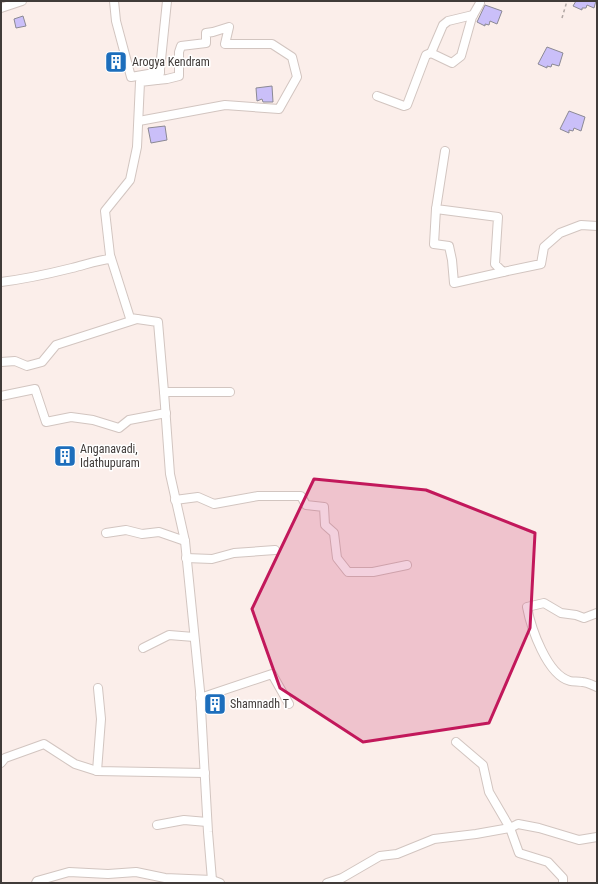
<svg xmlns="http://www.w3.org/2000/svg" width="598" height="884" font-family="'Roboto Condensed',sans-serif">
<rect width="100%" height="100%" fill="#fbeeea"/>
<g fill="#cabff9" stroke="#8b8994">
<path d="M576,1h20l-2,7 -7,-3 -1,3h-4v2l-9,-4z"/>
<path d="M485,5l17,6 -5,13 -7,-3 -1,4 -4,-1v2l-8,-4z"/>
<path d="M23,16l3,10 -10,2 -2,-9z"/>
<path d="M547,47l16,6 -4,13 -7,-2 -1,3 -4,-1v2l-9,-4z"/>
<path d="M272,86l1,16h-10l-1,-3 -5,2 -1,-13z"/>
<path d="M569,111l16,6 -4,14 -7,-3 -1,3 -4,-1v3l-9,-4z"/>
<path d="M165,126l2,14 -16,3 -3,-15z"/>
<path d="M66,449l5,6 -6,7 -6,-6z"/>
<path d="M220,697l2,9 -12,2 -1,-7z"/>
</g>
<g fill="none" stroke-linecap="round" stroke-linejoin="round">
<g stroke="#d2c5c0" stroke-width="10">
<g id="minor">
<path d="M114,1l2,20 15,56 29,-5"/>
<path d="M167,1l-8,78 -2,1 -17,2 -3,65 -7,33 -25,31 5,44 20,63 28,4 6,70 6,82 15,67 15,150 8,141 4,48"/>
<path d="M1,8l21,-7"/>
<path d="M431,53l12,-28 5,-4 25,-6"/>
<path d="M377,96l27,10 3,-1 19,-50 5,-2 21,10 9,-7 11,-39 8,-14v-2"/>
<path d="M139,121l86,-16 54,4 18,-32 -5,-20 -20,-13h-47l4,-17 -16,5 -7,1v10l-25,3 -2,6v24l-12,3 -10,1"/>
<path d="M445,151l-9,58 62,8 -3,47 8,8 38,-8 3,-17 16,-14 21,-8 16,1"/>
<path d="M436,209l-2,35 15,2 3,14 2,23 49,-11"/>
<path d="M1,282c24,-3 47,-8 71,-14 13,-3 25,-8 39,-9"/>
<path d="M1,362l14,-1 12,5 15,-4 14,-17 81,-26"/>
<path d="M164,392h66"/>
<path d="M1,396l34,-7 11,33 25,-5 22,3 26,8 10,-8 37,-7"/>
<path d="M175,500l23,-3 16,7 44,-8h43l5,9 18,2 1,18 9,8 3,25 11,14h25l34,-7"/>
<path d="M106,533l20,-3 16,4 17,-2 26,9"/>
<path d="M186,558l26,1 22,-6 41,-3"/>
<path d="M597,613l-13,5 -8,-3 -15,-2 -17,-10 -17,4c4,21 20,68 43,74 4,1 8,0 12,1 5,0 10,3 15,5"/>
<path d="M143,648l26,-13 25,2"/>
<path d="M200,698l72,-24 17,30"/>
<path d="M456,742l27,23 6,27 21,36 8,-4 21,4 40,12 18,-3"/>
<path d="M1,763l4,-5 39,-14 31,20 22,7 108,2"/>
<path d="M97,771l4,-52 -3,-31"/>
<path d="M157,825l27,-5 23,2"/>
<path d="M36,883l1,-2 32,-9 39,2 28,-2 29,6 47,2 8,3"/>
<path d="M327,883l15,-5 38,-22 17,-2 37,-15 42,-5 34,-6 9,25 29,9 15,16v5"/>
</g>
</g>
<path stroke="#b0a6a3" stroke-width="1.5" stroke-dasharray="3 3" stroke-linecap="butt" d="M562,18l5,-17"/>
<use href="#minor" stroke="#fff" stroke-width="8"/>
</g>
<path fill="#c2185b" fill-opacity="0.2" stroke="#c2185b" stroke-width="3" stroke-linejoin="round" d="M314,479l112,11 109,43 -5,95 -41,95 -126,19 -83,-54 -28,-79z"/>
<defs>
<g id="building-square" transform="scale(1.15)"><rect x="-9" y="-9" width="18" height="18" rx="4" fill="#1d6ebc" stroke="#fff"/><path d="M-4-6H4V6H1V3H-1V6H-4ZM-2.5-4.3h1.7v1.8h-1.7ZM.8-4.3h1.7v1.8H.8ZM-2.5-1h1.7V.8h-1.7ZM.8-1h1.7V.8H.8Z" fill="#fff"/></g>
</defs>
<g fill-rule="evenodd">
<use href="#building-square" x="116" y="62"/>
<use href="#building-square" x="65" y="456"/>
<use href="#building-square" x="215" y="704"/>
</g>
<g text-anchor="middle" stroke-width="3" stroke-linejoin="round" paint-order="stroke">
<g font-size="12" fill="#403b39" stroke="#fff" text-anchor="start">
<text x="132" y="66">Arogya Kendram</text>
<text x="80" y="453">Anganavadi,<tspan x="80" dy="14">Idathupuram</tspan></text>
<text x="230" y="708">Shamnadh T</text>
</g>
</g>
<rect width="598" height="884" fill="none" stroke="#403b39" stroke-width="4"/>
</svg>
